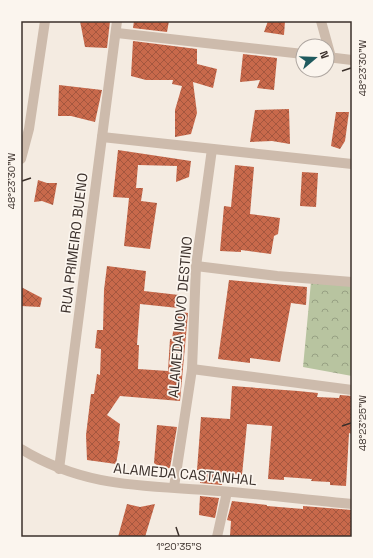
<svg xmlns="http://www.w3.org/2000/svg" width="373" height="558" font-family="'Space Grotesk',sans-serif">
<defs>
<pattern id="park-crowns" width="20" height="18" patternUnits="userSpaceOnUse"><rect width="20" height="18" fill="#b8c4a0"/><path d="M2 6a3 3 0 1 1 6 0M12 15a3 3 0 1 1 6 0" fill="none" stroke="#97a083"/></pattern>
<pattern id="building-cross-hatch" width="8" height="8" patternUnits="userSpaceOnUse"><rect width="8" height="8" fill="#c8694b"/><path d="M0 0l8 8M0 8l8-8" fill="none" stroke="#a4573f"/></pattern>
</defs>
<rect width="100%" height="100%" fill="#f4ebe1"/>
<path fill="url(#park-crowns)" d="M311,282l41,4v90l-49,-9z"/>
<g fill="url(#building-cross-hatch)">
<path d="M80,21h30l-3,27 -22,-1z"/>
<path d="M134,21h35l-2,11 -34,-4z"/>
<path d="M268,21h17l-1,14 -20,-3z"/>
<path d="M133,41l64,8v15l20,5 -4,19 -20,-6 4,31 -6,21 -16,3v-27l7,-24 -10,-2 1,-4h-27l-15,-4z"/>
<path d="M243,54l34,4 -3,32 -17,-2 3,-8 -20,2z"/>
<path d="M59,85l43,5 -7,32 -24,-6h-13z"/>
<path d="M289,109l1,35 -18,-3 -22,1 5,-32z"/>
<path d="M336,112h13l-4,29 -5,8 -9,-3z"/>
<path d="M118,150l73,11 -2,16 -13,5 1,-16 -39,-1 -2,23h7l-2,13 16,2 -7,46 -26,-3 5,-48 -16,-1z"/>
<path d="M235,165l19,2 -4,47 30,4 -2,16 -4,2 -3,18 -30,-4v2l-21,-1 4,-45 7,1z"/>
<path d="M302,172l16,1 -2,34 -16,-1z"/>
<path d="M38,180l9,3h10l-4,22 -11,-4 -8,1z"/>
<path d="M107,266l39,5 -2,20 35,4 -1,13 -38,-4 -3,41h2l-1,24 30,2 2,-32h2l4,-28 12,2 -8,88 -60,-5 -13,19 13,9 -2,17h2l-4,23 -29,-4 -1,-25 5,-41h3l3,-20 3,1 1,-26 -6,-1 2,-18h6l1,-40z"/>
<path d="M229,280l78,7 -1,18 -15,-2 -11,59 -30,-4v5l-32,-4z"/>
<path d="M21,287l21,11 -2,9 -19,-1z"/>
<path d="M232,386l66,5 20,2 -1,4 22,1 1,-3 12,1v38l-3,-1 -3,53 -16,-1v-3l-19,-1 1,-2 -28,-2v3l-16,-1 4,-53 -25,-2 -5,51 -19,-2 -1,12 -22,-2 1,-12 -4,-1 4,-53 29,2z"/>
<path d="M157,425l20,2 -7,41 -8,1 -8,-6z"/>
<path d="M200,496l19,2 -4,20 -16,-3z"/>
<path d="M232,501l35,4v1l36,3v-3l49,4v27l-122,-1 1,-15 -4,-1z"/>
<path d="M127,504l13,3 15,-3 -10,33h-27z"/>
</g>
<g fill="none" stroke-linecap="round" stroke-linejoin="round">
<g stroke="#cdbbac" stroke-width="10">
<path d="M321,21l10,36"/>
<path d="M117,33l186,21"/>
<path d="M327,57l25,3"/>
<path d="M102,137l250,27"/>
<path d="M21,159l8,-30 16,-108"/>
<path d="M196,266l81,10 75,6"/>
<path d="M192,369l160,21"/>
<path d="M21,449c66,40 124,36 197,42 45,3 89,9 134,13"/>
<path d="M59,469l58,-448"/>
<path d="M174,487l18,-118 4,-103 16,-117"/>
<path d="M217,537l10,-45"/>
</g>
</g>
<path fill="none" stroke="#3b302b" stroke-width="1.5" d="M342,71l9,-3M22,181l9,-3M342,426l9,-3M176,527l3,9"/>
<g text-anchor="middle" stroke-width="3.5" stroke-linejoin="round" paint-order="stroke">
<g font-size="14" fill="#3b302b" stroke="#fbf5ee">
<text transform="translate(74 243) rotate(-83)" y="5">RUA PRIMEIRO BUENO</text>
<text transform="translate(180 317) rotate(-85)" y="5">ALAMEDA NOVO DESTINO</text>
<text transform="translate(185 474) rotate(5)" y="5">ALAMEDA CASTANHAL</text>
</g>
</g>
<rect width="373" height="558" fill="none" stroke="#fbf5ee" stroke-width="44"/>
<g transform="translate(315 58) rotate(71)"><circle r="19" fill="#fbf5ee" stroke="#aea6a0"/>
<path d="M0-3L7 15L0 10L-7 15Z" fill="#1f5a5e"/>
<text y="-6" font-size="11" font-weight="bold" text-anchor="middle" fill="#3b302b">N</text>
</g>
<rect x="22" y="22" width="329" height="514" fill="none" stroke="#3b302b" stroke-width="1.5"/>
<g font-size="10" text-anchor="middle" fill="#3b302b">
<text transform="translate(362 68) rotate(-90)" y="4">48°23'30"W</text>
<text transform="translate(11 181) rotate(-90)" y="4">48°23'30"W</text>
<text transform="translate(362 423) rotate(-90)" y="4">48°23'25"W</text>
<text x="179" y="550">1°20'35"S</text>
</g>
</svg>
